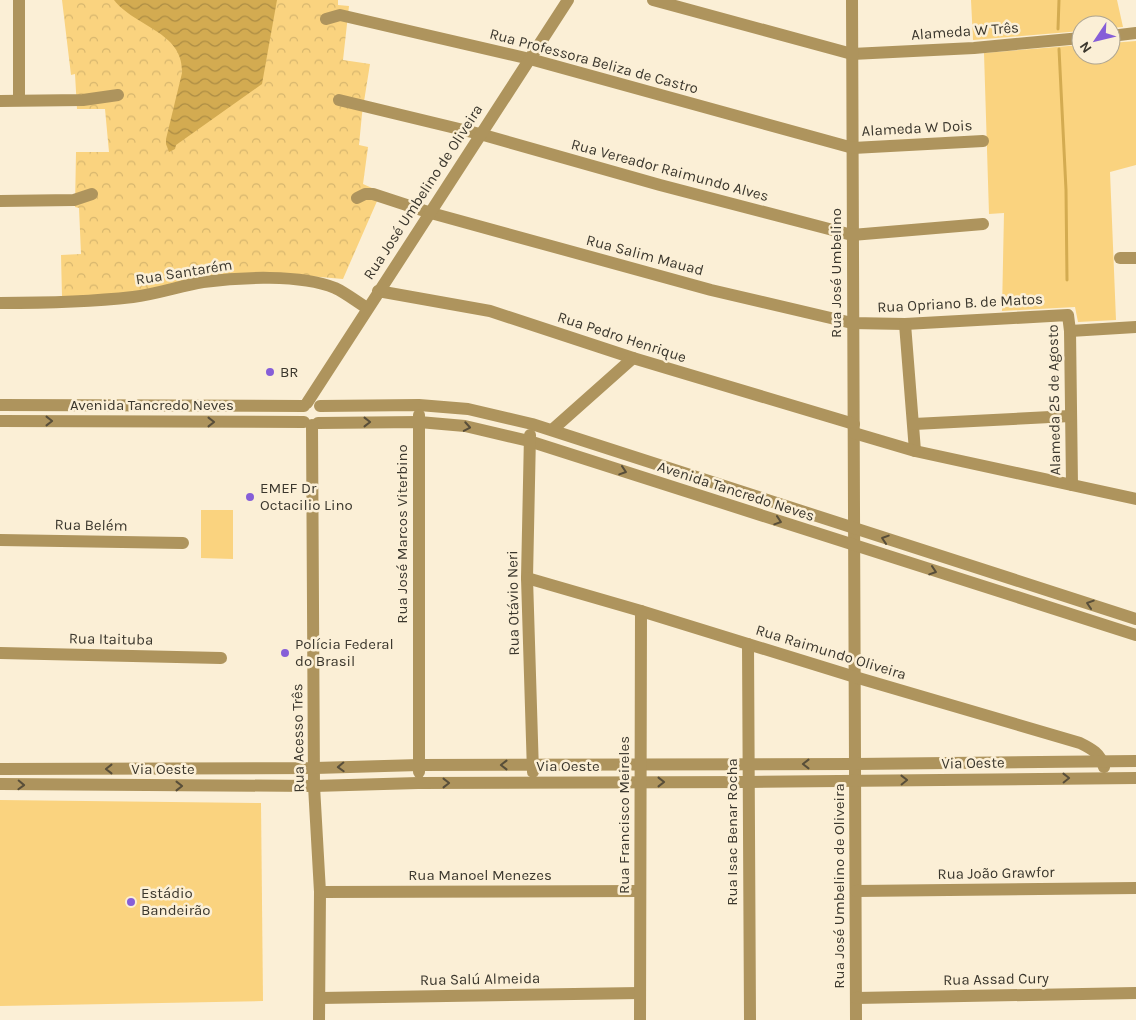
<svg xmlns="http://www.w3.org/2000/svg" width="1136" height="1020" font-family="Karla,sans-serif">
<defs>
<pattern id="forest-crowns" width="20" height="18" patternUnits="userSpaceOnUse" patternTransform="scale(1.25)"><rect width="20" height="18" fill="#fad37f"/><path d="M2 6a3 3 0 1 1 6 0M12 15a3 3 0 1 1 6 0" fill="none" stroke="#d7b66e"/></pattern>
<pattern id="water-waves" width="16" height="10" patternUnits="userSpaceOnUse" patternTransform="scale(1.25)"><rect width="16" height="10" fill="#d3ab51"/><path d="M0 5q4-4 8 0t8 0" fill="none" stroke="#ac8c44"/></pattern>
</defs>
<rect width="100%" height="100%" fill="#fbefd6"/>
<g fill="#fad37f">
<path d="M971,0h146l6,27 -12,1v-3h-30v6l-108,9z"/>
<path d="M1136,41v124l-26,7 6,148 -38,2 -3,-15 -73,4 2,-98 -15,1 -5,-161 97,-8v10h30v-12z"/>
<path d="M201,510h32v49l-32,-1z"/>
<path d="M0,800l261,3 2,198 -263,5z"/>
</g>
<path fill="url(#forest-crowns)" d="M62,0h276v5l11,1 -6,54 27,4 -8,50 -3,31 9,2 -5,37 18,8 -38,87 -70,-6 -135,20 -76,4 -1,-42 20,-1 -2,-46 -4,-1 1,-55h33l-4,-43h-28l-2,-35 -4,1z"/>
<path fill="url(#water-waves)" d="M114,0h163l-15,84 -86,61 -1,4 -6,3 -3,-8v-5l16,-66c2,-41 -47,-46 -68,-73z"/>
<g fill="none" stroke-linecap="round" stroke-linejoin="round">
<g stroke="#d3ab51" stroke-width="3">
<path d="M1058,29l1,-29"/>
<path d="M1059,49l7,141 1,90"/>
</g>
<g stroke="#ae945d" stroke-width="12">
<path d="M19,0v100"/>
<path d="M653,0l199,54 122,-6 107,-10"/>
<path d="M852,0l4,1020"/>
<path d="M326,19l14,-4 190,44 323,89 130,-7"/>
<path d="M1111,36l25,-3"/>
<path d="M339,100l141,34 180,51 192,50 131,-11"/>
<path d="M0,101l83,-1 35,-5"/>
<path d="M357,198l8,-4h8l58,19 280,77 141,33 53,1 163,-9 2,16 2,154"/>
<path d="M0,201l74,-1 18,-6"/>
<path d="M1120,258h16"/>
<path d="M378,291l112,20 143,47 221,66"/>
<path d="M0,303c44,0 88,-1 133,-6 24,-3 47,-11 70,-15 36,-5 98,-8 132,6 11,5 22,14 32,20"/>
<path d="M905,324l10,127"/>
<path d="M1070,331l66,-4"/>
<path d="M307,403l261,-403"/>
<path d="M0,405l304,1"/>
<path d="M320,406l99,-1 49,4 64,15 604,195"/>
<path d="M0,421l304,1"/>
<path d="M318,423l101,-1 46,4 64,15 607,194"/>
<path d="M914,424l156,-8"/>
<path d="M312,425l2,361 6,106 -1,128"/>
<path d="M552,430l81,-72"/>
<path d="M854,433l61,18 221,48"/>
<path d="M530,435l-3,143 6,194"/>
<path d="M0,540l183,3"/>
<path d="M527,578l114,33 214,66 225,66c12,6 20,10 24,24"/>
<path d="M748,644l2,376"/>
<path d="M0,653l221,5"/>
<path d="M0,769l315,-1 104,-3 436,-1 281,-3"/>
<path d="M419,772v-357"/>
<path d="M0,784l314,2 104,-3 330,-1 388,-4"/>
<path d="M856,891l280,-3"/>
<path d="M320,892l320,-1"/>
<path d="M320,998l320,-5"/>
<path d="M856,998l280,-5"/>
<path d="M640,1020l1,-409"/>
</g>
</g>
<defs><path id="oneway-chevron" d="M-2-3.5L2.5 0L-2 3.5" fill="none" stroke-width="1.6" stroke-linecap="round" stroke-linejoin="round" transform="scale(1.25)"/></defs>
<g stroke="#584e39">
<use href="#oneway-chevron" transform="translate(49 421)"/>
<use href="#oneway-chevron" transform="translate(211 422)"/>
<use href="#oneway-chevron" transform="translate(367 422)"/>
<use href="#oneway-chevron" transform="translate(467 427) rotate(10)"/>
<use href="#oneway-chevron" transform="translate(623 471) rotate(18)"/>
<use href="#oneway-chevron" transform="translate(778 521) rotate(18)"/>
<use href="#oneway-chevron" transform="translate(885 539) rotate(-162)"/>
<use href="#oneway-chevron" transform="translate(933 571) rotate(18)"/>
<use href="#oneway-chevron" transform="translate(1090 604) rotate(-162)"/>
<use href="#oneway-chevron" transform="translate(806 764) rotate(-180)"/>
<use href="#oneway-chevron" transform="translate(504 765) rotate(-180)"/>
<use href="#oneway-chevron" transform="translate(341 767) rotate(178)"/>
<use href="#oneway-chevron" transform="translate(109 769) rotate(180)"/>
<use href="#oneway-chevron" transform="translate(1066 778) rotate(-1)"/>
<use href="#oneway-chevron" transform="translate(904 780) rotate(-1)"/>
<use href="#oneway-chevron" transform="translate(661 782)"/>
<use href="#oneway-chevron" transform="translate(446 783)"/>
<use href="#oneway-chevron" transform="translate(21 785) rotate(2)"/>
<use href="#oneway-chevron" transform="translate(179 786)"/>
</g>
<g fill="#865ed8" stroke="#fbefd6" stroke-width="2">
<circle cx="270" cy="372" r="5"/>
<circle cx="250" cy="497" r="5"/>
<circle cx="285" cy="653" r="5"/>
<circle cx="131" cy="902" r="5"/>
</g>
<g text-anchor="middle" stroke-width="5" stroke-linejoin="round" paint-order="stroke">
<g font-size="15" fill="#3b372d" stroke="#fbefd6">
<text transform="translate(965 31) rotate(-4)" y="5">Alameda W Três</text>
<text transform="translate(594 61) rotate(15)" y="5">Rua Professora Beliza de Castro</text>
<text transform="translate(917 128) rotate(-3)" y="5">Alameda W Dois</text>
<text transform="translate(670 170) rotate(15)" y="5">Rua Vereador Raimundo Alves</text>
<text transform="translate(423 192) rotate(-57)" y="5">Rua José Umbelino de Oliveira</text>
<text transform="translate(645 255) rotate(15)" y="5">Rua Salim Mauad</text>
<text transform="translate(184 272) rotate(-9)" y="5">Rua Santarém</text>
<text transform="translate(836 273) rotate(-90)" y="5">Rua José Umbelino</text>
<text transform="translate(960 303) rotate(-3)" y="5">Rua Opriano B. de Matos</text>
<text transform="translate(622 337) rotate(18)" y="5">Rua Pedro Henrique</text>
<text transform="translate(1054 400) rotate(-91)" y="5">Alameda 25 de Agosto</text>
<text x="152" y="410">Avenida Tancredo Neves</text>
<text transform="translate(736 491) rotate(18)" y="5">Avenida Tancredo Neves</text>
<text transform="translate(91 525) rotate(1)" y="5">Rua Belém</text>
<text transform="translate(402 534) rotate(-90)" y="5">Rua José Marcos Viterbino</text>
<text transform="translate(513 603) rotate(-91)" y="5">Rua Otávio Neri</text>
<text transform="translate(111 639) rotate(1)" y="5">Rua Itaituba</text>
<text transform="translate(831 652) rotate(17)" y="5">Rua Raimundo Oliveira</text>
<text transform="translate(298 738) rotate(-91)" y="5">Rua Acesso Três</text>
<text transform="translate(973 763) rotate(-1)" y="5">Via Oeste</text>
<text x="568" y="771">Via Oeste</text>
<text x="163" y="774">Via Oeste</text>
<text transform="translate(624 815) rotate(-90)" y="5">Rua Francisco Meireles</text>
<text transform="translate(732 832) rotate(-90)" y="5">Rua Isac Benar Rocha</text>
<text transform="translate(996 873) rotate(-1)" y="5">Rua João Grawfor</text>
<text x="480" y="880">Rua Manoel Menezes</text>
<text transform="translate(839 886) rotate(-90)" y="5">Rua José Umbelino de Oliveira</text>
<text transform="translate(480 979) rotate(-1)" y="5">Rua Salú Almeida</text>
<text transform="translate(996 979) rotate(-1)" y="5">Rua Assad Cury</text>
</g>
<g font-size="15" fill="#3b372d" stroke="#fbefd6" text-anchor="start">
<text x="280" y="377">BR</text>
<text x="260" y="493">EMEF Dr<tspan x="260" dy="17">Octacilio Lino</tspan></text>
<text x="295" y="649">Polícia Federal<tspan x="295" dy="17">do Brasil</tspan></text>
<text x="141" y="898">Estádio<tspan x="141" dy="17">Bandeirão</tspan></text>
</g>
</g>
<g transform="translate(1096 40) rotate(235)"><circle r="24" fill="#fbefd6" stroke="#aea592"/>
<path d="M0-4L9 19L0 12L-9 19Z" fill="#865ed8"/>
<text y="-8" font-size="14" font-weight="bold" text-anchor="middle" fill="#3b372d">N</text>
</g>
</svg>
